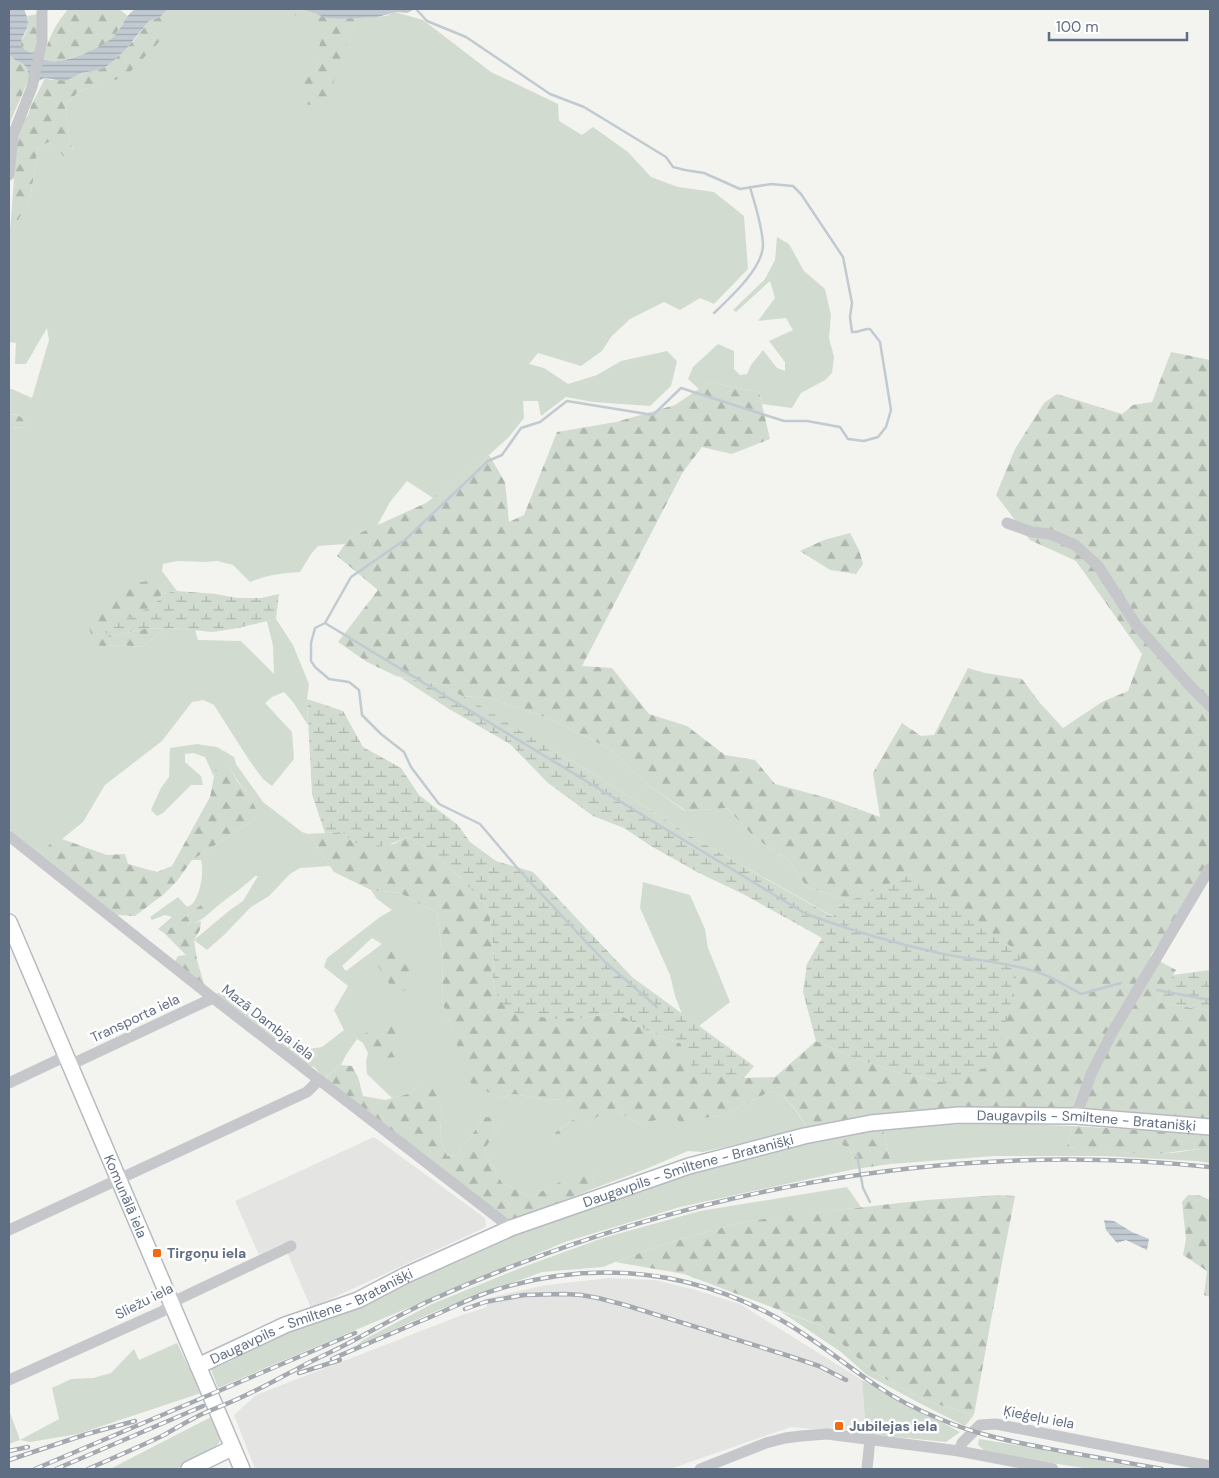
<svg xmlns="http://www.w3.org/2000/svg" width="1219" height="1478" font-family="'DM Sans',sans-serif">
<defs>
<pattern id="forest-firs" width="22" height="20" patternUnits="userSpaceOnUse" patternTransform="scale(1.25)"><rect width="22" height="20" fill="#d2dbd0"/><path d="M5 1l3.5 6h-7zM16 11l3.5 6h-7z" fill="#aeb6ae"/></pattern>
<pattern id="wetland-marsh" width="20" height="14" patternUnits="userSpaceOnUse" patternTransform="scale(1.25)"><rect width="20" height="14" fill="#d2dbd0"/><path d="M1 5h8M5 5V1M11 12h8M15 12V8" fill="none" stroke="#aeb6ae"/></pattern>
<pattern id="water-rules" width="6" height="5" patternUnits="userSpaceOnUse" patternTransform="scale(1.25)"><rect width="6" height="5" fill="#c2cad1"/><path d="M0 2.5h6" fill="none" stroke="#a1a8af"/></pattern>
</defs>
<rect width="100%" height="100%" fill="#f3f4ef"/>
<g fill="#e4e4e3">
<path d="M374,1137l111,81 1,9 -175,81 -28,-65 -24,12 -24,-54z"/>
<path d="M609,1278l46,2 41,10 44,14 122,76 4,54 -75,-7 -121,42h-415l-21,-54 22,-20 206,-80 25,-8 -3,-8 62,-14z"/>
</g>
<g fill="#d2dbd0" fill-rule="evenodd">
<path d="M183,9h102l38,22 -8,41 -13,26 44,-52 10,-28 30,-2 9,-4 28,8 68,52 67,32 1,17 23,14 11,-8 35,25 23,25 27,10 36,5 30,24 4,53 -34,35 -14,-6 -20,12 -16,-8 -34,17 -19,18 -9,14 -21,15 -43,-13 -9,11 15,4 24,16 29,-9 24,-14 46,-10 10,10 -6,25 -21,20 -57,-4 -27,-5 -25,19 -3,-15h-15l1,17 -15,19 -20,18 -56,43 -26,-17 -17,21 -13,24 -28,12 -4,6 -27,2 -7,8 -11,18c-18,1 -33,3 -50,10l-17,-17 -16,-4 -13,1 -27,-1 -14,3 -1,7 15,20 -15,3 -5,-10 -53,62 17,-1 21,2 24,-19 29,2 3,10 43,1 33,33 -1,-28 -6,-25 9,-2 17,26 16,39 -2,15 1,26 -15,-23 -9,-10 -12,5 -7,6 27,29 2,27 -22,27 -9,-7 -14,-19 -35,-55 -11,-5 -11,2 -30,39 -57,44 -22,37 -21,17 -24,13 -29,-23v-398l1,-3 16,-1c-5,-12 -5,-12 -17,-13v-25h3l20,9 17,-58 -2,-12 -21,36h-11l1,-21 -7,-1v-41l1,-1 -1,-58 2,-23h7l12,-19 8,-53 11,-5 8,5 17,2 -4,-7 -5,-37 13,-13 19,-7 74,-60z"/>
<path d="M777,237l12,7 15,27 21,18 6,26 -2,23 5,19 -2,16 -7,7 -24,13 -9,15 -30,-4 -3,-12 -50,-10 -10,7 -11,-10 5,-12 25,-23 16,7v18l6,6 7,-1 4,-9 12,-15 14,18 8,3v-9l-16,-21 24,-11 -7,-12 -28,3 17,-23 -5,-17 -34,31 -3,-2 32,-31 10,-19z"/>
<path d="M461,696l28,2 62,21 59,30 38,36 37,26 42,-3 27,29 34,23 19,27 44,14 -11,4 -6,12 -140,-79 -118,-75 -57,-32z"/>
<path d="M197,744l20,3 17,10 2,7 27,38 39,30 6,2 22,32 -30,2 -10,6 -21,22 -18,11 -27,28 -17,15 -13,-10 36,-30 13,-9 15,-25h-3c-11,11 -23,18 -35,28 -12,10 -17,16 -32,23l3,-8 10,-5 1,-10 -38,29 -6,-4 14,-12 -7,-2 -13,5 -2,-3 28,-20 9,10c0,0 6,-3 6,-4 8,-10 11,-32 8,-43h-9l63,-41c1,-18 -8,-24 -17,-38 -3,-4 -6,-10 -9,-15l-13,1 -2,10 -9,-20 -12,-4 -8,1v8l16,14 2,9h-12l-28,28 -6,3 -6,-6 10,-22 8,-11 1,-29z"/>
<path d="M643,882l47,13 15,34 3,19 22,54 -31,24 -17,-12 -7,-18 -5,-21 -30,-67z"/>
<path d="M371,890l29,3 37,20 6,44 -1,44 10,28 48,69 14,-4 28,5 24,1 11,6 -3,13 -19,14 -1,5 38,-18 11,-8 14,-2 21,14 36,-9 5,5 43,-4 49,-25c19,5 26,22 36,37l-104,24 -15,-1 -42,18 -51,19 -3,-14 -35,10 -26,13 -29,-14 -18,-33 15,-23 -14,-10 -28,38 -10,1 -7,-19 2,-34 -25,-16 -9,7 -16,4 -25,-24 -1,-12 2,-9 -5,-10 -6,-4 -11,16 -5,10 -17,13 -10,-11 3,-11 -2,-8 7,-1 22,-17 -10,-20 14,-24 -24,-19 3,-9 53,-41 12,-7 -15,-11zM372,938l10,6 -36,27 -4,-5z"/>
<path d="M1000,1123l72,3 -5,21c33,2 67,8 101,6 14,0 28,-5 42,-4v14l-14,-2 -92,-5h-110l-103,8 -8,-35 21,-3z"/>
<path d="M832,1137l19,14 4,18 -175,38 -115,35 -347,146 -7,-19 22,-9 4,-6 273,-118 150,-53 140,-40z"/>
<path d="M847,1187l14,20 -118,15 -79,22 -49,18 -12,5 -61,5 -103,38 -83,36 7,-6 69,-36 91,-37 80,-29 97,-27z"/>
<path d="M780,1311l42,15 48,43 12,8 45,24 47,14 -9,11 -40,-20 -58,-31 -26,-23z"/>
<path d="M177,1343l24,50 -123,41 -48,8 -10,-2 -11,4v-34l11,30 39,-21 -7,-31 19,-9 22,-1 18,-5 23,-24 5,11z"/>
<path d="M862,1380l98,52 -14,10 -80,-8z"/>
<path d="M213,1416l8,19 -2,8 -15,13 -28,13h-66z"/>
<path d="M979,1439l31,5 137,25h-57l-90,-14 -15,-4 -7,-6z"/>
</g>
<g fill="url(#forest-firs)">
<path d="M68,9h51l9,7 -13,19 -8,8 -14,8 -34,11 -12,-1 -3,-3c4,-20 11,-33 24,-49z"/>
<path d="M168,9h15l-21,30 -37,38 -28,8 -19,7 -13,13 5,37 4,8 -10,7 -7,-10 -8,-5 -11,5 -8,53 -12,20 -7,-1 4,-55 4,-38 9,-11 3,-9 14,-28 6,2 27,-5 33,-12 25,-25 13,-17 11,-4z"/>
<path d="M285,9h17l16,6 18,3h20l-30,86 -8,2 -14,-2 -5,-19 16,-14 7,-39z"/>
<path d="M37,14l2,14 -5,26c-25,-8 -7,-15 -6,-29 0,-3 0,-6 -1,-9z"/>
<path d="M9,55c10,10 20,7 20,24l-18,41 -2,9z"/>
<path d="M1171,352l39,8v510l-60,86 26,14 -19,32 53,9v110l-75,-7 -328,14c-9,-15 -17,-32 -36,-37l-49,25 -29,3 -15,20 -5,-4 6,-14 -5,-5 -36,8 -21,-14 -14,3 -42,27 -7,-2 1,-5 19,-14 2,-13 -10,-6 -24,-1 -28,-5 -14,4 -31,-16 -17,-53 -10,-28 1,-44 -6,-44 -37,-20 -29,-3 -37,-18 -26,-38 34,-2 11,10 41,2 13,-7 18,9 29,26 35,36 5,51 -1,20 2,13 5,8 80,18 37,-5 32,19 31,11 64,35 31,-1 41,-36 33,15 43,15 53,12 -33,-209 -61,27 -44,-14 -19,-27 -34,-23 -27,-29 -41,3 -38,-26 -38,-36 -59,-30 -62,-21 -28,-2 -18,-11 -47,-9 -29,-14 -29,-20 40,-52 -41,-34 12,-18 77,-35 63,-48 16,27 4,40 15,-7 33,-83 59,-10 59,-17 34,-23 50,10 11,47 -38,15 -30,-7 -19,25 -101,194 30,2 37,46 38,12 38,29 30,5 20,24 56,15 49,18 -7,-44 29,-50 19,13 13,-1 34,-67 17,5 37,6 18,24 23,25 39,-26 26,-11 14,-37 -66,-93 -46,-21 -34,-45 19,-46 29,-46 13,-9 65,20 11,-9 19,-3z"/>
<path d="M9,414c12,1 13,2 17,13l-16,1 -1,3z"/>
<path d="M850,533l9,17 4,14 -7,10 -26,-4 -30,-19 24,-11z"/>
<path d="M152,580l5,4 5,10 -8,12 -39,18 -6,13 35,-8 22,-1 -24,19 -21,-2 -17,1 -10,-1 -7,-26c22,-26 30,-33 65,-39z"/>
<path d="M219,760l10,6 8,15 12,15 7,13 -1,10 -63,41 -15,21 -13,13 -29,22 -18,-1 -79,-63 13,-8 11,-5 45,16 18,-1 3,10 29,8 15,-6 38,-69 6,-30z"/>
<path d="M202,904l5,3 -6,7 -10,5 -3,7 13,-5 -1,9 -6,10 3,20 8,27 -31,-24 4,-7 8,-1 -22,-22z"/>
<path d="M394,947l14,2 13,22 -8,12 -10,9 -8,1 -17,-27z"/>
<path d="M218,993h8l25,16 54,41 10,-2 2,11 -3,8 -6,-1 -93,-70z"/>
<path d="M389,1022l10,15 -2,20 -23,2 -9,-25 11,-9z"/>
<path d="M341,1065l11,1 6,11 5,19 22,4 23,-6 9,-7 15,-1 10,17 -2,34 7,19 10,-1 28,-38 12,1 2,9 -15,23 18,33 29,14 54,-28 7,5 3,14 -76,30 -11,1 -186,-139z"/>
<path d="M1072,1126l138,8v15c-20,-1 -41,5 -62,5 -27,-1 -54,-5 -81,-7z"/>
<path d="M883,1129l8,35 -36,5 -4,-18 -19,-14z"/>
<path d="M998,1195l17,1 -24,124 -17,95 -47,-14 -45,-24 -12,-8 -48,-43 -138,-52 -69,-12 49,-18 79,-22 49,-7 135,-15z"/>
<path d="M1188,1195h10l12,5v97l-6,-2 3,-24 -24,-16 3,-16 -4,-37z"/>
</g>
<g fill="url(#wetland-marsh)">
<path d="M177,591l39,3 21,4h24l18,-4 -3,25 -38,9 -25,4 -43,-4 -26,1 -35,8 -6,-8 17,-7 17,-9 17,-7 8,-12z"/>
<path d="M400,677l43,8 43,24 26,17 64,37 118,75 139,79 7,-12 72,-31 109,80 -17,80 -16,33 -43,16 -53,-12 -43,-15 -33,-15 -13,-49 4,-28 15,-26 -79,-44 -46,-22 -46,-26 -27,-18 -31,-12 -45,-33 -38,-39 -61,-35z"/>
<path d="M307,699l36,12 20,36 38,21 18,27 39,30 12,17 26,19 37,11 99,105 122,89 -10,12 -49,-5 -15,-30 -31,-11 -32,-19 -37,5 -27,1 -43,-7 -10,-12 -5,-8 -2,-13 1,-20 -5,-51 -35,-36 -29,-26 -18,-9c-16,8 -36,14 -53,5 -5,-2 -8,-7 -12,-10l-17,1 -13,-39z"/>
<path d="M1210,970v41l-53,-9 16,-27z"/>
</g>
<g fill="url(#water-rules)">
<path d="M9,9h15c2,5 4,9 4,14 0,9 -11,17 -5,25 3,4 9,4 13,7 5,2 9,6 14,6 15,3 52,-13 63,-24 8,-7 12,-21 21,-27 7,-4 26,-1 34,-1l-8,8 -11,4 -24,29 -14,13 -9,6 -20,4 -17,8 -20,-3c-9,3 -7,7 -16,1 -1,-19 -9,-13 -20,-24z"/>
<path d="M302,9h113l-8,4 -10,-1 -20,5 -35,2 -15,-1z"/>
<path d="M1104,1220l10,1 18,11 17,7 -2,11 -21,-10 -9,3 -11,-13z"/>
</g>
<g fill="none" stroke-linecap="round" stroke-linejoin="round">
<g stroke="#c2cad1" stroke-width="2.5">
<path d="M416,9l11,12 39,16 84,57 34,13 82,50 7,10 12,3 19,3 36,16 31,-5 22,2 8,8 42,63 9,46 -2,14 2,15c7,1 11,-4 18,-3l10,13 11,68 -5,17 -8,10 -14,4 -16,-2 -8,-12 -33,-6h-23l-103,-33 -28,27 -86,-14 -27,21 -19,6 -19,27 -14,6 -82,78 -55,38 -26,46 481,291c44,16 87,29 133,39 31,7 71,9 101,20 14,5 28,14 41,21l40,-11"/>
<path d="M714,313c16,-15 50,-46 49,-69 -1,-19 -8,-39 -13,-57"/>
<path d="M325,623l-10,5 -4,15v18l4,6 14,12 20,3 10,8 3,25 19,19 23,18 7,15 28,37 41,20 39,46 86,92 52,45"/>
<path d="M1157,990l53,10"/>
<path d="M857,1155l6,33 7,14"/>
</g>
<g stroke="#b7bac0" stroke-width="18">
<g id="secondary">
<path id="s1" d="M9,922l233,547"/>
<path id="s2" d="M198,1366l87,-41 73,-25 46,-24 107,-48 178,-62 115,-30 67,-13 88,-8 117,1 134,11"/>
<path d="M189,1469l43,-21"/>
</g>
</g>
<g stroke="#c5c7cb" stroke-width="11">
<path d="M9,175l4,-40 19,-48 10,-45v-33"/>
<path d="M1007,523l25,9 18,2 25,11 23,21 39,60 54,61 19,19"/>
<path d="M9,836l204,162 298,230"/>
<path d="M70,1065l143,-67"/>
<path d="M9,1083l57,-27"/>
<path d="M1076,1116l16,-44 21,-41 97,-163"/>
<path d="M9,1230l298,-138 12,-12"/>
<path d="M9,1380l154,-69 16,-12 112,-53"/>
<path d="M959,1451l94,18"/>
<path d="M700,1469l66,-26 19,-5 16,-2 26,-2 132,17 3,-8 18,-18 16,-1 214,42"/>
<path d="M867,1469l3,-30"/>
</g>
<use href="#secondary" stroke="#fff" stroke-width="15"/>
<g stroke="#a4a8af" stroke-width="4.5">
<g id="rail">
<path d="M465,1309l20,-7 39,-7 41,-1 16,1 17,3 27,7 164,51 30,10 27,14"/>
<path d="M332,1359c34,-15 68,-29 103,-44 19,-8 38,-18 57,-24 101,-32 196,-23 289,29 34,19 63,44 96,66 19,13 41,24 63,33 39,17 79,24 121,32 33,6 67,12 101,18"/>
<path d="M299,1373l41,-13"/>
<path d="M9,1451l19,-4"/>
<path d="M9,1460l78,-26 48,-13"/>
<path d="M35,1469l320,-136"/>
<path d="M56,1469l147,-63"/>
<path d="M88,1469c25,-11 51,-22 76,-34 12,-7 24,-14 36,-20 15,-7 30,-12 44,-19 18,-8 35,-18 53,-27 14,-8 28,-14 42,-21 30,-15 59,-33 90,-47 243,-109 515,-162 781,-134"/>
</g>
</g>
<use href="#rail" stroke="#fff" stroke-width="2.5" stroke-dasharray="8" stroke-linecap="butt"/>
</g>
<g fill="#f16b12" stroke="#fff" stroke-width="2">
<rect x="152" y="1248" width="10" height="10" rx="2.5"/>
<rect x="834" y="1421" width="10" height="10" rx="2.5"/>
</g>
<g text-anchor="middle" stroke-width="5" stroke-linejoin="round" paint-order="stroke">
<g font-size="14" fill="#606e83" stroke="#fff">
<text transform="translate(135 1018) rotate(-25)" y="5">Transporta iela</text>
<text transform="translate(268 1022) rotate(38)" y="5">Mazā Dambja iela</text>
<text dy="5" stroke="none"><textPath href="#s2" startOffset="934">Daugavpils - Smiltene - Bratanišķi</textPath></text>
<text dy="5" stroke="none"><textPath href="#s2" startOffset="529">Daugavpils - Smiltene - Bratanišķi</textPath></text>
<text dy="5" stroke="none"><textPath href="#s1" startOffset="298">Komunālā iela</textPath></text>
<text transform="translate(144 1301) rotate(-27)" y="5">Sliežu iela</text>
<text dy="5" stroke="none"><textPath href="#s2" startOffset="124">Daugavpils - Smiltene - Bratanišķi</textPath></text>
<text transform="translate(1039 1417) rotate(11)" y="5">Ķieģeļu iela</text>
</g>
<g font-size="14" font-weight="bold" fill="#606e83" stroke="#fff" text-anchor="start">
<text x="167" y="1258">Tirgoņu iela</text>
<text x="849" y="1431">Jubilejas iela</text>
</g>
</g>
<rect width="1219" height="1478" fill="none" stroke="#606e83" stroke-width="20"/>
<path d="M1049 32v8h138v-8" fill="none" stroke="#606e83" stroke-width="2.5"/>
<text x="1056" y="32" font-size="15" fill="#606e83" stroke="#ffffff" stroke-width="4" paint-order="stroke">100 m</text>
</svg>
